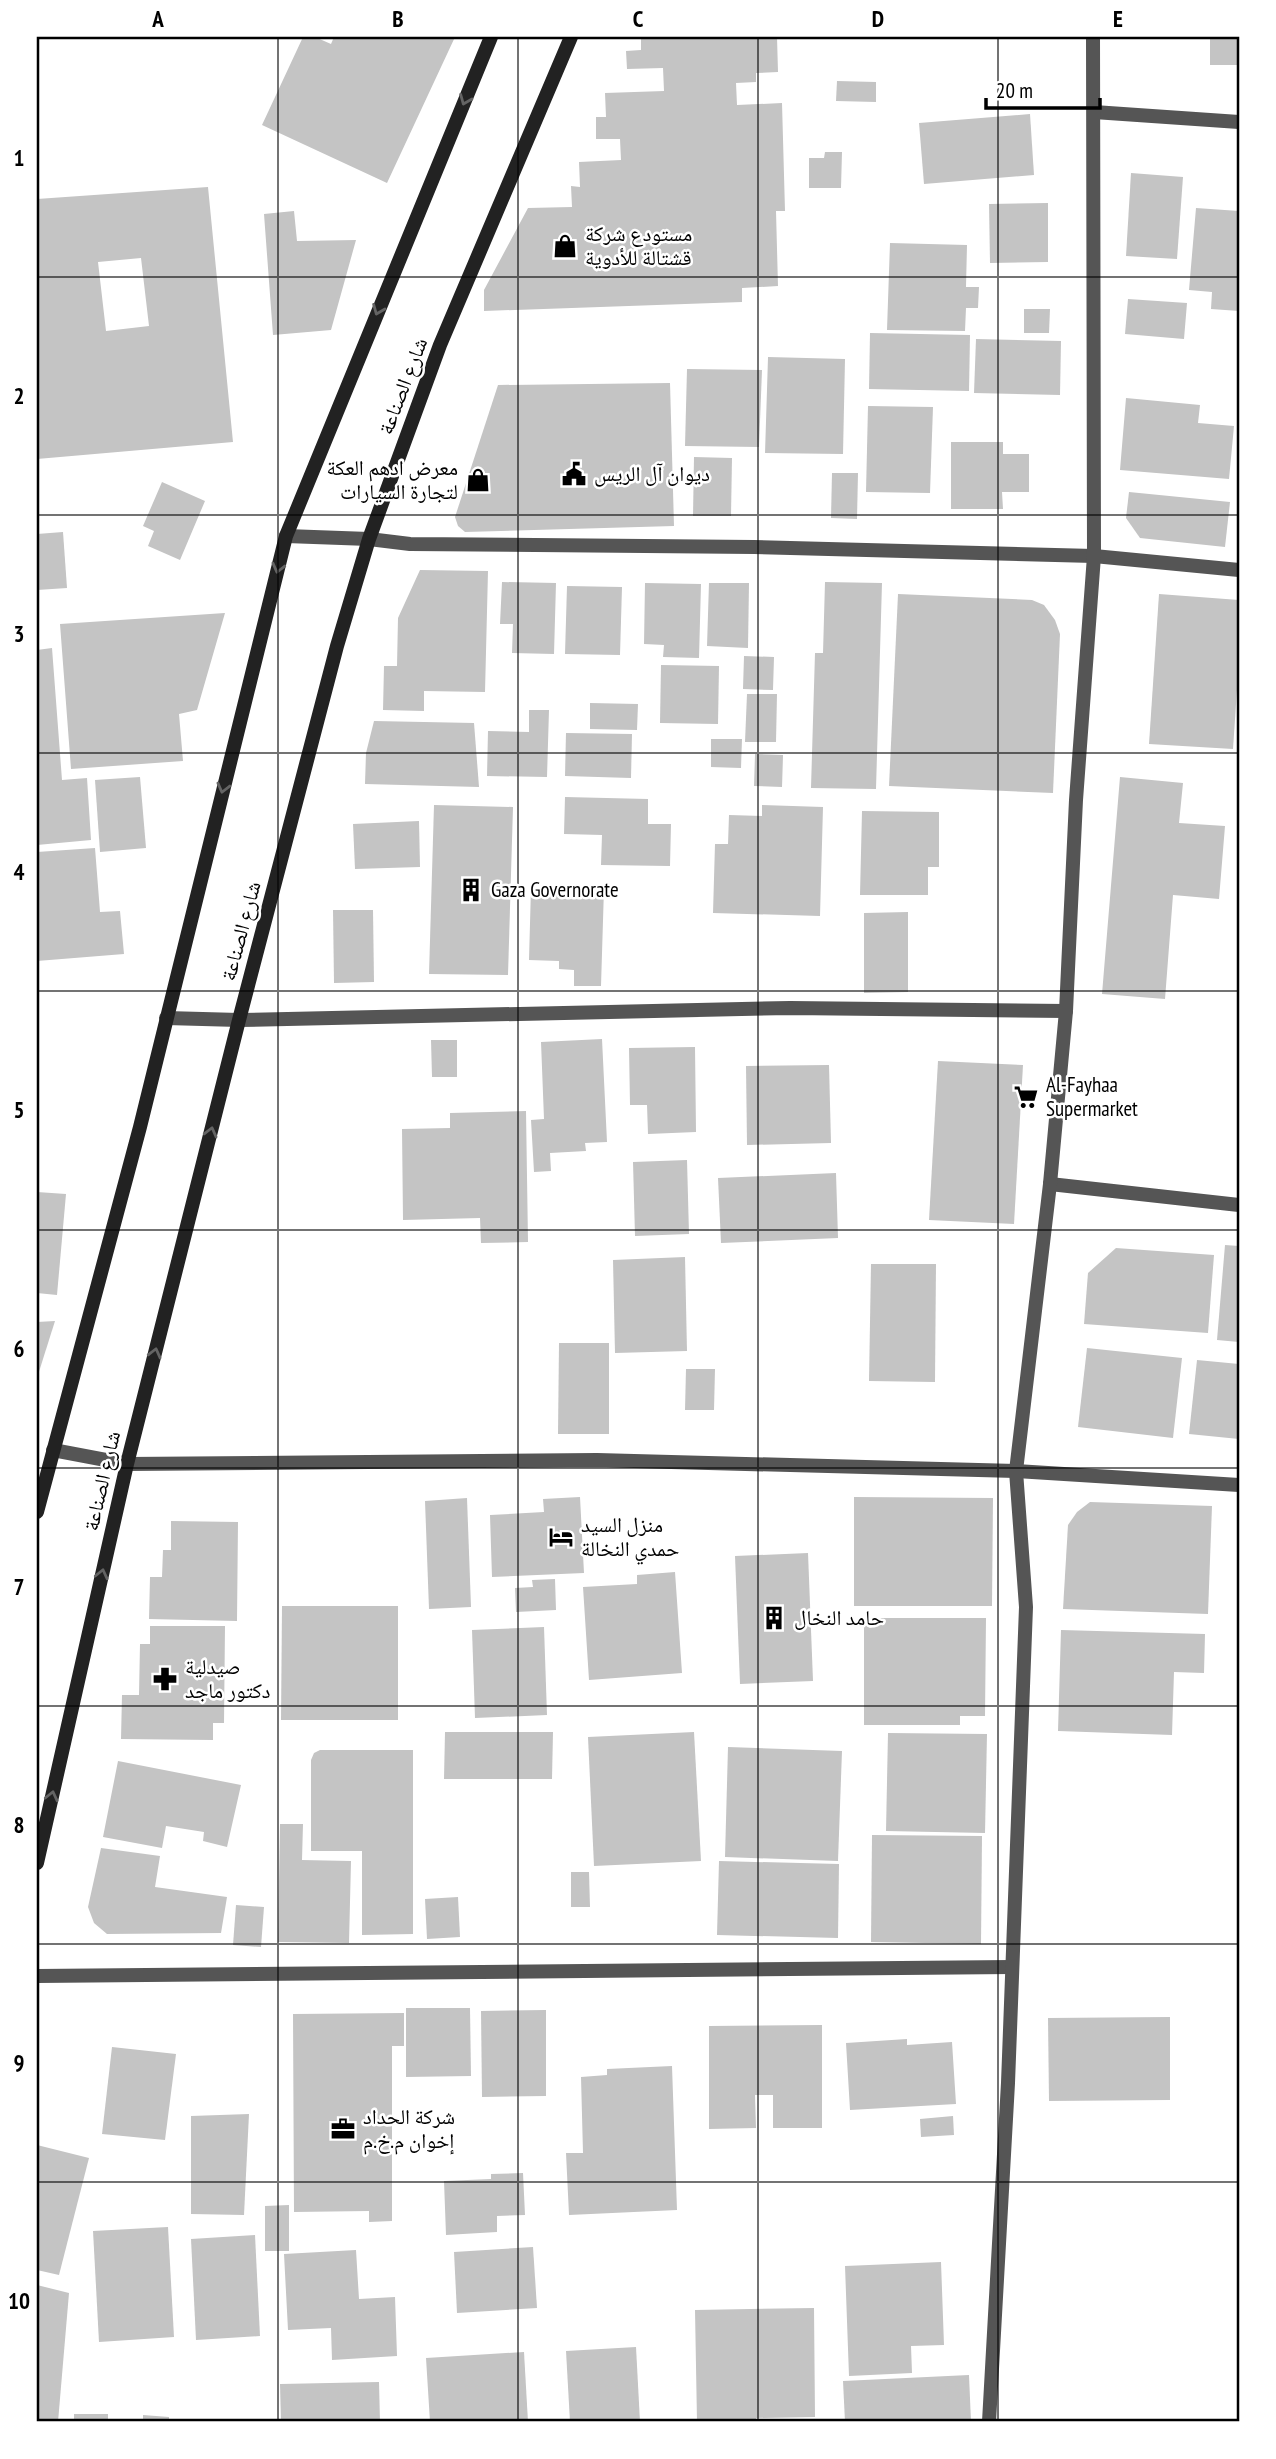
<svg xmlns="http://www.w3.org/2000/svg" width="1276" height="2459" font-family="'PT Sans Narrow','Noto Naskh Arabic',sans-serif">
<rect width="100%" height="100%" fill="#fff"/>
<g fill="#c4c4c4" fill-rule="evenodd">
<path d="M303,37h12l16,7 3,-7h121l-68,146 -125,-58z"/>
<path d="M641,37h136l1,35 -22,1v9l-20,1 1,22 45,-2 3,108h-9l2,75 -36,2v14l-258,9v-21l44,-82 44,-1 -1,-21 9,1 -1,-25 42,-2 -1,-21h-24v-22h10l-1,-24 59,-2 -1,-23 -36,1 -1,-18 15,-1z"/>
<rect x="1210" y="37" width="29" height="28"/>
<path d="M837,81l39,1v20l-40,-1z"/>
<path d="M1030,114l4,61 -110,9 -5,-61z"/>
<path d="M825,152h17l-1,36h-32v-30h15z"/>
<path d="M1131,173l52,4 -6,82 -51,-3z"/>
<path d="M208,187l25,255 -196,17v-260zM141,258l8,68 -43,5 -8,-69z"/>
<path d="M1048,203v59l-58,1 -1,-59z"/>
<path d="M1196,208l43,3v100l-28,-2 1,-17 -23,-2z"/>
<path d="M294,211l3,30 59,-1 -25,90 -58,5 -9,-121z"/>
<path d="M890,243l77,2 -1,42h13l-1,21h-12l-1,23 -78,-1z"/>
<path d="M1128,299l59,4 -3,36 -59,-5z"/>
<path d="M1024,309h26l-1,24h-25z"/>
<path d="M870,333l100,2 -1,56 -100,-2z"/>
<path d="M976,339l85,2 -1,54 -86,-2z"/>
<path d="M768,357l77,2 -2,95 -78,-1z"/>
<path d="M687,369l75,1 -3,77 -74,-1z"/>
<path d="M670,383l4,143 -209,6 -7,-6 -3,-9 43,-132z"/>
<path d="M1126,398l74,7 -2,18 36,3 -5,53 -109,-9z"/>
<path d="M868,406l65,1 -3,86 -64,-1z"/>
<path d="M951,442h52v12h26v38h-27l1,17h-52z"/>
<path d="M694,457l38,1 -1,58h-38z"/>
<path d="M832,473h26l-1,46 -26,-1z"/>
<path d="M162,482l43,19 -25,59 -32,-14 6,-15 -11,-5z"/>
<path d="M1129,492l101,10 -5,45 -85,-9 -14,-20z"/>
<path d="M63,532l4,56 -30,2v-56z"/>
<path d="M420,570l68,1 -3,121 -61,-1v20l-41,-1 1,-44h13l1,-48z"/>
<path d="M502,582l54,1 -2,71 -42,-1 1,-29h-13z"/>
<path d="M825,582l57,1 -6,206 -65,-1 4,-135h8z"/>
<path d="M645,583l56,1 -2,74 -36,-1 1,-12 -20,-1z"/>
<path d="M709,583h40l-1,65 -41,-2z"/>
<path d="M567,586l55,1 -2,68 -55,-1z"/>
<path d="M898,594l134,6 12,5 11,15 5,14 -7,159 -164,-7z"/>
<path d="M1159,594l80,6v60l-6,89 -84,-5z"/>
<path d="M225,613l-28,97 -18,4 4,47 -112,8 -11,-145z"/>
<path d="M52,648l10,132 25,-2 4,62 -54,5v-195z"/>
<path d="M744,656l30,1 -1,33 -30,-1z"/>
<path d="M661,665l58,1 -1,58 -58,-1z"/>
<path d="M747,694h30l-1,48h-31z"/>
<path d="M590,703l48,1 -1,26 -47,-1z"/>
<path d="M529,710h20l-2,67 -60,-1 1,-45 41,1z"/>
<path d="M374,721l100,2 5,64 -114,-3 1,-31z"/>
<path d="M566,733l66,1 -1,44 -66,-2z"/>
<path d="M711,739h31l-1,29 -30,-1z"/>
<path d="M755,754l28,1 -1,32 -28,-1z"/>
<path d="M140,777l6,71 -46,4 -5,-72z"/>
<path d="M1120,777l63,6 -4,40 46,3 -6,73 -46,-4 -8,104 -63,-5z"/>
<path d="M565,797l83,2v25h23l-1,42 -69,-1 1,-30 -38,-1z"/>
<path d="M434,805l79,2 -5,168 -79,-1z"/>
<path d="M762,805l61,2 -3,109 -107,-3 2,-69h13l1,-29 33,1z"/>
<path d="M862,811l77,1v55h-11v28h-68z"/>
<path d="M419,821l1,46 -65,2 -2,-45z"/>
<path d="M95,848l5,64 20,-1 4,43 -87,7v-109z"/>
<path d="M531,887l73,1 -3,98h-27v-16l-15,-1v-8l-30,-1z"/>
<path d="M333,910h40l1,72 -40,1z"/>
<path d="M908,912v80l-44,1v-80z"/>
<path d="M602,1039l5,103 -22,1 1,8 -36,2 1,18 -17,1 -3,-52 13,-1 -3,-77z"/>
<path d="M431,1040h26v37h-25z"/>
<path d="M695,1047l1,85 -48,2 -1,-29h-17l-1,-57z"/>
<path d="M938,1061l85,4 -9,159 -85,-4z"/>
<path d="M829,1065l2,78 -84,2 -1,-79z"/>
<path d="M526,1111l2,131 -47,1 -1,-25 -77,2 -1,-91 48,-1v-15z"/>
<path d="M687,1160l2,74 -54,2 -2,-74z"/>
<path d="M836,1173l2,65 -117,5 -3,-65z"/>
<path d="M37,1192l29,2 -9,101 -20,-2z"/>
<path d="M1225,1245l14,1v96l-22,-2z"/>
<path d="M1116,1248l98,7 -6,78 -124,-9 4,-51z"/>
<path d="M685,1257l2,94 -72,2 -2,-93z"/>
<path d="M871,1264h65l-1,118 -66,-1z"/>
<path d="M55,1321l-18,57v-56z"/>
<path d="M559,1343h50v91h-51z"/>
<path d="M1087,1348l95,10 -9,80 -95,-11z"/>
<path d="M1197,1360l42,4v75l-50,-5z"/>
<path d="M686,1369h29l-1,41h-29z"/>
<path d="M580,1497l4,76 -92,4 -2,-62 54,-3 -1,-13z"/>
<path d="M854,1497l139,1 -1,108h-138z"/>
<path d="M467,1498l4,109 -42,2 -4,-108z"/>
<path d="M1090,1502l122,4 -4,108 -145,-5 5,-84 9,-13z"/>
<path d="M171,1521l67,1 -1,99 -88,-2 1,-42h12l1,-27h8z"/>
<path d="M808,1553l5,128 -73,3 -5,-128z"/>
<path d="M675,1572l7,101 -93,7 -6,-93 54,-3v-9z"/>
<path d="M555,1579l1,31 -40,2 -1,-24 18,-1 -1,-7z"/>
<path d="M282,1606h116v114h-117z"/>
<path d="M864,1618h122l-1,98h-25v9h-96z"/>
<path d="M150,1626h75l-1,97h-11v17l-92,-1 1,-44h17l1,-51h10z"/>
<path d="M544,1627l3,88 -72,3 -3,-88z"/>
<path d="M1061,1630l144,4 -1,39 -30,-1 -2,63 -114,-4z"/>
<path d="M445,1732h108l-1,47h-108z"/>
<path d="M694,1732l7,129 -107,5 -6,-129z"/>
<path d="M888,1733l99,1 -2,99 -99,-2z"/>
<path d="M728,1747l114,4 -4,110 -113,-4z"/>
<path d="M320,1750h93v184l-51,1v-84h-51v-91l3,-7z"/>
<path d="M118,1761l123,24 -14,62 -24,-6 1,-9 -38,-6 -4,22 -59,-11z"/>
<path d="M280,1824h23l-1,36 49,1 -2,82 -71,-1z"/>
<path d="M872,1835l110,1 -1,108 -110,-2z"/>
<path d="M101,1848l59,8 -5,31 72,10 -6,36 -114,1 -13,-11 -6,-16z"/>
<path d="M719,1861l120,3 -1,74 -121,-3z"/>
<path d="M571,1872h18l1,35h-19z"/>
<path d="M458,1897l2,40 -33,2 -2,-40z"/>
<path d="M236,1905l28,2 -3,40 -28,-2z"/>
<path d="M406,2008h64l1,68 -65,1z"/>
<path d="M546,2010v86l-64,1 -1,-86z"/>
<path d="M404,2013v33h-12v175l-23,1v-11l-75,1 -1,-198z"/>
<path d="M1170,2017v83l-121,1 -1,-83z"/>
<path d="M822,2025v103h-49v-33h-18l1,33 -47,1v-103z"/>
<path d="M907,2039v6l45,-3 4,62 -106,6 -4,-67z"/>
<path d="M112,2047l64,7 -11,86 -63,-6z"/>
<path d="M672,2066l5,144 -108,5 -3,-62h17l-2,-76 26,-2v-6z"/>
<path d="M249,2114l-5,101 -53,-1v-98z"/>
<path d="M953,2116l1,19 -33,2 -1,-18z"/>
<path d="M37,2145l52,13 -30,117 -22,-5z"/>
<path d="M523,2173l2,42 -28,1v16l-51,3 -2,-54 47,-2v-5z"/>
<path d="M289,2205v46h-24v-45z"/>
<path d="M168,2227l6,110 -75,5 -6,-111z"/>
<path d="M255,2235l5,101 -64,4 -5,-101z"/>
<path d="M533,2247l4,61 -80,5 -3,-61z"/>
<path d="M356,2250l3,49 36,-2 2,59 -65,4 -1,-32 -43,2 -4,-76z"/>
<path d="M941,2262l3,83 -33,1 1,27 -63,3 -4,-110z"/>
<path d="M37,2285l32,8 -11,129h-21z"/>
<path d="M814,2308l1,109 -59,1v4h-59l-2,-112z"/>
<path d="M636,2347l4,75h-70l-4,-71z"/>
<path d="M524,2352l4,70h-98l-4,-64z"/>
<path d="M969,2375l2,47h-126l-2,-41z"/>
<path d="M379,2382l1,40h-99l-1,-38z"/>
<rect x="74" y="2414" width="34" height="8"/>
<path d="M143,2415l26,2v5h-26z"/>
</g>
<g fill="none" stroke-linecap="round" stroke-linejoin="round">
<path stroke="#555" stroke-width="14" d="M286,536l83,3 41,5 344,3 340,9"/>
<g stroke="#555" stroke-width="14">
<path d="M1094,112l145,10"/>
<path d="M1094,556l145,14"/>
<path d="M166,1018l73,2 551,-12 276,3"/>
<path d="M1050,1184l189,21"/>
<path d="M53,1450l74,14 470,-4 419,11 223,14"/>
<path d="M37,1976l975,-9"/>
<path d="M989,2422l19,-339 18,-476 -10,-136 34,-287 16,-173 10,-211 18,-244 -1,-519"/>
</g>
<g stroke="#222" stroke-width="14">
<path d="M37,1512l103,-385 146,-591 205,-499"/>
<path d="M37,1863l90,-399 112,-444 98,-374 32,-107 71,-194 131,-308"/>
</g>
</g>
<defs><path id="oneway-chevron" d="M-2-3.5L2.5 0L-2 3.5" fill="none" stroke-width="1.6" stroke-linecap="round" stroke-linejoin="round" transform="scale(1.75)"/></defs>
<g stroke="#646464">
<use href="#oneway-chevron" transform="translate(465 100) rotate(112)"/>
<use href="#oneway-chevron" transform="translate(378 310) rotate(112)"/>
<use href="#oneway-chevron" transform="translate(278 568) rotate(104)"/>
<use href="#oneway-chevron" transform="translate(223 788) rotate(104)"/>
<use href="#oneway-chevron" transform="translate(211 1132) rotate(-76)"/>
<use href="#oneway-chevron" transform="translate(155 1353) rotate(-76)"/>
<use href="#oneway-chevron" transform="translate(102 1574) rotate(-77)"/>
<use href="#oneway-chevron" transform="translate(52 1796) rotate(-77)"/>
</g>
<path fill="none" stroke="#000" stroke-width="2" stroke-opacity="0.55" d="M278,37v2385M518,37v2385M758,37v2385M998,37v2385M37,277h1202M37,515h1202M37,753h1202M37,991h1202M37,1230h1202M37,1468h1202M37,1706h1202M37,1944h1202M37,2182h1202"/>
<defs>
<g id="shop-bare" transform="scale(1.89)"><path d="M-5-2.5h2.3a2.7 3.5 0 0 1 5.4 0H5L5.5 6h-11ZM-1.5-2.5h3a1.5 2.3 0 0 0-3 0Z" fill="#000" stroke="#fff" stroke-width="2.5" paint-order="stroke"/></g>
<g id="civic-bare" transform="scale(1.89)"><path d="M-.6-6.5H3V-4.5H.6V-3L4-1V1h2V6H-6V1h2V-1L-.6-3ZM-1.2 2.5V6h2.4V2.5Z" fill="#000" stroke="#fff" stroke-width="2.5" paint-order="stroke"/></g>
<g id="building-bare" transform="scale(1.89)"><path d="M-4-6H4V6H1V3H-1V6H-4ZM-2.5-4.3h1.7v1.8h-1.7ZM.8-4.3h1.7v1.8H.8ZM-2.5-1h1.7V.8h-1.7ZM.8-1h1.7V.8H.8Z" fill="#000" stroke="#fff" stroke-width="2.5" paint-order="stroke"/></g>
<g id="supermarket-bare" transform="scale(1.89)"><path d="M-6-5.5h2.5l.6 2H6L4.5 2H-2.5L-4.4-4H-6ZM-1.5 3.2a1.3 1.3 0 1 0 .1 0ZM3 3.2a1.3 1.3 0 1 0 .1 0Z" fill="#000" stroke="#fff" stroke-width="2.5" paint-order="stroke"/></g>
<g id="hotel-bare" transform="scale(1.89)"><path d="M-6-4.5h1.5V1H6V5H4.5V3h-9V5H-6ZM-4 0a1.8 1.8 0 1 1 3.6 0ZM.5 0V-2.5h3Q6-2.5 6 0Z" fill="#000" stroke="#fff" stroke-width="2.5" paint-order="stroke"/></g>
<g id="pharmacy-bare" transform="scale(1.89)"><path d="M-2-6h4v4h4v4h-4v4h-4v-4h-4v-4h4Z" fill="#000" stroke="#fff" stroke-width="2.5" paint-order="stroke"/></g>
<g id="office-bare" transform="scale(1.89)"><path d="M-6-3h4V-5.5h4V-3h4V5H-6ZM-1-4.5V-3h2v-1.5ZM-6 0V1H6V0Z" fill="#000" stroke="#fff" stroke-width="2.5" paint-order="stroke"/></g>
</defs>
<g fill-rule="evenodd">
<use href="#shop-bare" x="565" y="246"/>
<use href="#civic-bare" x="574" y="474"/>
<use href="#shop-bare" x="478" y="480"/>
<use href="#building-bare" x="471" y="890"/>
<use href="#supermarket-bare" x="1026" y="1097"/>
<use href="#hotel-bare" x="561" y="1537"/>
<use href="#building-bare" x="774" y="1618"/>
<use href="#pharmacy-bare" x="165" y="1679"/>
<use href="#office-bare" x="343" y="2129"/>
</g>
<g text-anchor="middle" stroke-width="5" stroke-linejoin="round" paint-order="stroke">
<g font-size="21" fill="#000" stroke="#fff" text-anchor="start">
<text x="585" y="241">مستودع شركة<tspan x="585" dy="24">قشتالة للأدوية</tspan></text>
<text x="458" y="475" text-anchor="end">معرض ادهم العكة<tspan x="458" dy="24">لتجارة السيارات</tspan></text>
<text x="594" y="481">ديوان آل الريس</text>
<text x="491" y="897">Gaza Governorate</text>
<text x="1046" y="1092">Al-Fayhaa<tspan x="1046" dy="24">Supermarket</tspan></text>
<text x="581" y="1532">منزل السيد<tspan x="581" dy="24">حمدي النخالة</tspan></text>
<text x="794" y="1625">حامد النخال</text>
<text x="185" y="1674">صيدلية<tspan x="185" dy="24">دكتور ماجد</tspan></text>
<text x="363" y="2124">شركة الحداد<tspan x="363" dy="24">إخوان م.خ.م</tspan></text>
</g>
<g font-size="21" fill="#000" stroke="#fff">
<text transform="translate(403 386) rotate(-69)" y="7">شارع الصناعة</text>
<text transform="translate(241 931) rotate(-75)" y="7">شارع الصناعة</text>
<text transform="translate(102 1481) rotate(-77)" y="7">شارع الصناعة</text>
</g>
</g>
<rect width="1276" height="2459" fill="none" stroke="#ffffff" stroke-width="77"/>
<path d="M986 98v10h114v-10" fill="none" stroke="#000000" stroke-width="3.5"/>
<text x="996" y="98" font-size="21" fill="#000000" stroke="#ffffff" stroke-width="5" paint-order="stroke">20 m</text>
<rect x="38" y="38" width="1200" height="2382" fill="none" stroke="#000" stroke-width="2.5"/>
<g font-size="23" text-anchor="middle" font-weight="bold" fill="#000">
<text x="158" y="27">A</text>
<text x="398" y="27">B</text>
<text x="638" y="27">C</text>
<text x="878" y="27">D</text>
<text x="1118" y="27">E</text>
<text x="19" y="166">1</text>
<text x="19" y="404">2</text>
<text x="19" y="642">3</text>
<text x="19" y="880">4</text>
<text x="19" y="1118">5</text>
<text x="19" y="1357">6</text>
<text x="19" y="1595">7</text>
<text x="19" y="1833">8</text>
<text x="19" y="2071">9</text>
<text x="19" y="2309">10</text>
</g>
</svg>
